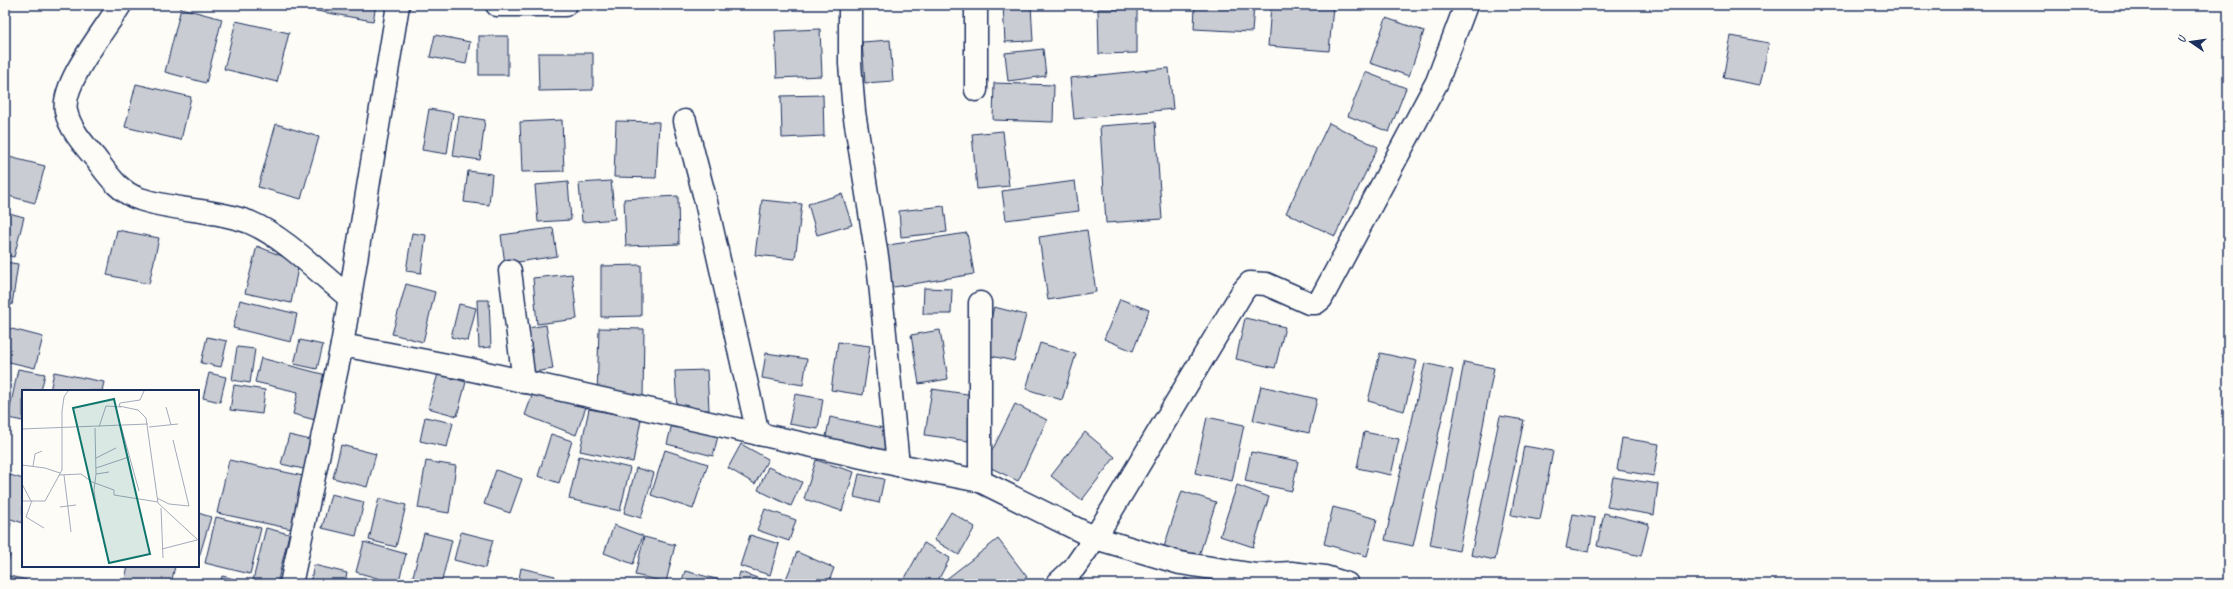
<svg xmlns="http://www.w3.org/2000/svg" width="2233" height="589" font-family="Caveat,sans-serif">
<rect width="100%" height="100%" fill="#fdfcf7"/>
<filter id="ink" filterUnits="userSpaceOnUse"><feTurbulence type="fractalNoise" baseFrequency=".025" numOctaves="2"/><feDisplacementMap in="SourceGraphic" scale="8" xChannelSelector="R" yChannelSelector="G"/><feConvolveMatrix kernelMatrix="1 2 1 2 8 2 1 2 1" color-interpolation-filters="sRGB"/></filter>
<g filter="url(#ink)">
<g fill="#c9ccd3" stroke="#1b2f5e">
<path d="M283,5h93l-3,16z"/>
<path d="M1003,5h28l2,36 -28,1z"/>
<path d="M1195,5h59l-2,27 -58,-3z"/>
<path d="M1271,5l62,1 -4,45 -61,-5z"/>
<path d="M181,8l41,11 -16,64 -41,-11z"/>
<path d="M1098,9h39v44l-38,1z"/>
<path d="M1386,18l38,13 -15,45 -39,-13z"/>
<path d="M236,21l53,12 -12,49 -53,-13z"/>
<path d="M820,29l2,47 -45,2 -2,-47z"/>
<path d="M435,35l35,7 -4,22 -36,-7z"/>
<rect x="479" y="36" width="29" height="39"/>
<path d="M1731,36l38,7 -9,42 -37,-7z"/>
<path d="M890,40l3,41 -28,2 -3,-41z"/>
<path d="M1043,49l3,27 -38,5 -3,-28z"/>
<path d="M538,53h55v37l-54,1z"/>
<path d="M1169,68l4,41 -99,10 -4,-41z"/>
<path d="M1365,72l41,16 -17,44 -41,-16z"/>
<path d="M994,83l60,2 -1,37 -60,-2z"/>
<path d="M136,84l55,13 -10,43 -56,-13z"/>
<path d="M823,95l1,41 -42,2 -1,-42z"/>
<path d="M429,109l24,4 -6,41 -25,-4z"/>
<path d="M459,116l26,4 -5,40 -27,-4z"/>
<path d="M562,120l2,51 -42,1 -2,-50z"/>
<path d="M616,121l43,1 -3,56 -42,-1z"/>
<path d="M1155,122l7,97 -56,4 -6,-97z"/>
<path d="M1329,123l49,24 -43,89 -49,-23z"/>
<path d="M276,124l43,13 -18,62 -43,-12z"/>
<path d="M1003,131l6,55 -32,3 -5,-55z"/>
<path d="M5,156l40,10 -10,37 -30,-8z"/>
<path d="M468,171l24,3 -3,31 -25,-3z"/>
<path d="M611,181l4,38 -33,3 -3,-39z"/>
<path d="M1075,181l4,30 -73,9 -4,-29z"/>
<path d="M568,182l3,38 -33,2 -3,-37z"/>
<path d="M842,194l10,31 -35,10 -9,-31z"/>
<path d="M678,196l1,48 -53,2 -2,-47z"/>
<path d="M762,200l40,4 -7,55 -40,-4z"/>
<path d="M944,206l3,26 -46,5 -2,-26z"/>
<path d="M5,212l19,5 -10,40 -9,-2z"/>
<path d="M553,228l4,28 -52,8 -4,-29z"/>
<path d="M117,230l42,8 -10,46 -42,-9z"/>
<path d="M1087,230l9,62 -48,8 -9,-63z"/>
<path d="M412,233l14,2 -5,38 -15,-2z"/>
<path d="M967,233l7,41 -86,14 -6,-42z"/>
<path d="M257,246l42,17 -8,40 -46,-10z"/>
<path d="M5,262l13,2 -6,41 -7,-1z"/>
<path d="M641,265v51l-40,1v-51z"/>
<path d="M572,274l5,45 -40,5 -4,-46z"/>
<path d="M406,284l29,8 -12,50 -31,-8z"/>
<path d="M924,288l28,1 -1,25h-28z"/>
<path d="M1120,299l29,11 -16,41 -29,-12z"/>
<path d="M240,300l57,14 -6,28 -58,-14z"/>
<path d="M477,300h12l2,47 -12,1z"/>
<path d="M459,304l17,4 -8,33 -17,-4z"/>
<path d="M994,307l32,8 -12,46 -32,-7z"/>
<path d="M1245,318l40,9 -10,41 -39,-9z"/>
<path d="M546,325l7,44 -25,4 -6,-44z"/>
<path d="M8,328l35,9 -8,31 -30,-7v-20z"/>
<path d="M599,328l45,1 -1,69 -46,-1z"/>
<path d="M940,330l8,49 -29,5 -8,-49z"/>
<path d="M207,337l20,4 -6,26 -20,-4z"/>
<path d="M300,340l23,5 -6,24 -23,-5z"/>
<path d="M838,342l32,4 -7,49 -32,-5z"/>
<path d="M1040,343l36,11 -14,46 -36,-11z"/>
<path d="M237,347l18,2 -5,34 -18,-3z"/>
<path d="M766,353l41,6 -4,26 -41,-7z"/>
<path d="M1380,353l37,8 -13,50 -36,-10z"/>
<path d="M261,358l65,17 -11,45 -22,-6 5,-22 -43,-10z"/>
<path d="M1464,362l30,6 -35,183 -29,-6z"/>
<path d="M1425,363l28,7 -40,176 -28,-6z"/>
<path d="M18,369l27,5 -4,17h-18v30l-15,-3z"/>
<path d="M707,370l2,40 -32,1 -2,-40z"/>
<path d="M54,372l50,10 -2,9h-52z"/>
<path d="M209,373l17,4 -6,25 -17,-4z"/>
<path d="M438,374l28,8 -9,34 -29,-8z"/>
<path d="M234,385l31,5 -3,24 -32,-4z"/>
<path d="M1261,386l56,13 -8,34 -56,-13z"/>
<path d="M535,388l51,19 -10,28 -51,-20z"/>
<path d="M932,389l42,6 -6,46 -43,-6z"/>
<path d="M795,394l28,5 -5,30 -29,-5z"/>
<path d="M1015,404l32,16 -29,61 -33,-16z"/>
<path d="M589,409l52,10 -8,43 -53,-11z"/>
<path d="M1500,416l24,4 -29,140 -24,-5z"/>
<path d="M425,417l28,6 -6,24 -27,-6z"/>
<path d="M830,417l63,13 -6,29 -63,-13z"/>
<path d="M1207,417l37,8 -12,56 -37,-8z"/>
<path d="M672,424l46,12 -5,20 -46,-12z"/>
<path d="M1085,432l30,25 -33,43 -31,-24z"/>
<path d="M1364,432l35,7 -8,36 -34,-7z"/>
<path d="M551,434l21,7 -13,42 -21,-7z"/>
<path d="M289,435l26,6 -7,29 -27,-6z"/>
<path d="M1622,438l37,6 -5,32 -37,-6z"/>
<path d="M741,444l27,15 -13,25 -27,-16z"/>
<path d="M341,445l35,9 -9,33 -34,-9z"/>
<path d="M1524,446l29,5 -13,69 -29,-5z"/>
<path d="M665,450l43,14 -15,45 -42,-14z"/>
<path d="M1251,452l47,9 -6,30 -47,-10z"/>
<path d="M579,456l51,12 -10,43 -51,-12z"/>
<path d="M229,460l74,16 -11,53 -75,-16z"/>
<path d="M816,460l38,12 -12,39 -38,-12z"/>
<path d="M426,461l30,5 -7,47 -31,-5z"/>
<path d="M768,467l34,15 -11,24 -33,-16z"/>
<path d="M636,468l18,5 -13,45 -17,-5z"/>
<path d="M496,470l26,9 -12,34 -26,-9z"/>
<path d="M859,474l25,5 -5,24 -25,-6z"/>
<path d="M10,475l13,4v44l-18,-6v-26z"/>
<path d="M1613,477l45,7 -4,31 -47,-8z"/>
<path d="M1237,485l32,12 -16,50 -33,-11z"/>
<path d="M1182,491l34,11 -18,57 -34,-12z"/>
<path d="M331,494l33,8 -8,34 -34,-8z"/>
<path d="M379,498l27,7 -10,42 -27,-7z"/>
<path d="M1333,507l44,12 -10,37 -43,-12z"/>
<path d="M765,509l31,11 -7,21 -32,-11z"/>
<path d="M951,512l24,15 -16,28 -25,-15z"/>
<path d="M198,513l13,4 -12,40 -1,-1z"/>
<path d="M1604,513l45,11 -8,32 -44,-10z"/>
<path d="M1573,514l22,4 -6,34 -23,-4z"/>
<path d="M216,517l45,11 -11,46 -45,-11z"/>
<path d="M5,521l6,2 -6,22z"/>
<path d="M614,525l29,11 -10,28 -29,-11z"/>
<path d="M266,528l23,6 -12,50h-25z"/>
<path d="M461,532l32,8 -8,28 -31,-8z"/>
<path d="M424,533l28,7 -11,44h-30z"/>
<path d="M750,535l29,9 -9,31 -30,-9z"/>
<path d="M644,537l31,8 -9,37 -31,-7z"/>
<path d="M998,539l29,38 -9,7h-78z"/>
<path d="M364,542l42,12 -8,30 -42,-12z"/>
<path d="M924,543l26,15 -14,26h-24l-8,-4z"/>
<path d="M797,552l37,16 -6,16h-44z"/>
<path d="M5,553l5,2 -5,17z"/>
<path d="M314,565l33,8 -2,11h-35z"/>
<path d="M128,566h47l-4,18h-44l-3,-1z"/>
<path d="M521,568l34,8 -2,8h-35z"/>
<path d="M685,571l35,9 -1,4h-38z"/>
<path d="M740,572l26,9 -1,3h-28z"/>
<path d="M5,575l22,5 -1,4h-21z"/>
<path d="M222,576l25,6 -1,2h-26z"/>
<path d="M1185,578l13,6h-16z"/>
</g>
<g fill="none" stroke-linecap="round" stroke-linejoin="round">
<g stroke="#1b2f5e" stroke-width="25">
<g id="minor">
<path d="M120,5c-15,25 -59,78 -54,106 3,17 19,35 30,48 12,16 24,34 44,40 35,12 74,10 109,23 36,15 71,52 101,76"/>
<path d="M497,5h68"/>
<path d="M850,5v59l4,48 24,151 20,202"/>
<path d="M976,90v-85"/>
<path d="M685,121l21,81 52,232"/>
<path d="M510,271l14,111"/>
<path d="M342,345l126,24 430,96 82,16v-178"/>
<path d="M980,481l115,57 85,25 76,12 35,-2 34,4 22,7"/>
<path d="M291,584l51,-239 56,-340"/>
<path d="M1057,584l17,-16 21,-30 148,-247 7,-8 16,1 43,19h7l5,-4 116,-217 29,-77"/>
</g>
</g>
<use href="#minor" stroke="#fdfcf7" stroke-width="22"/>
</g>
</g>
<g transform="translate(22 390)">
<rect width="177" height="177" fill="#fdfcf7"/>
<path fill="none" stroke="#a3aaba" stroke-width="1" d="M122,1l-4,9 -20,3 -1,3 19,4 8,8 12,85 41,38M144,17l5,18M99,36l18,65M77,37l7,-21 15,1M127,37l29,-3M73,38l1,46 13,-2M0,39l126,-5M74,68l20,-10M0,75l23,3 15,5M11,76l2,-12 7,-3M74,78l33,-11M74,84l-2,16 4,32M37,85l22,-1 11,8 22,8v5l44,7M42,85l7,57M0,94l10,19M135,108l12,6 20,2 -16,-66M0,111h23l17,-31v-59l2,-14 4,-6M9,113l-5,14 18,11M38,117l16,-2M139,118l2,50M140,159l35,-9"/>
<path fill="#0f766e" fill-opacity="0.15" stroke="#0f766e" stroke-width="2" d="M92,9l36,155 -41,9 -36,-155z"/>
<rect width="177" height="177" fill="none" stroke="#1b2f5e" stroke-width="2"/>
</g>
<rect width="2233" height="589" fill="none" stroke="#fdfcf7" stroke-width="20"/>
<rect x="10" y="10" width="2213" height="569" fill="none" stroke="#1b2f5e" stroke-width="1.5" filter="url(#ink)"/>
<g transform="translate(2191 42) rotate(283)" stroke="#fdfcf7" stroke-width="3" paint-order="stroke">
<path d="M0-3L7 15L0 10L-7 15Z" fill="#1b2f5e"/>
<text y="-6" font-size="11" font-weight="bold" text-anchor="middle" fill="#1b2f5e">U</text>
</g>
</svg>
